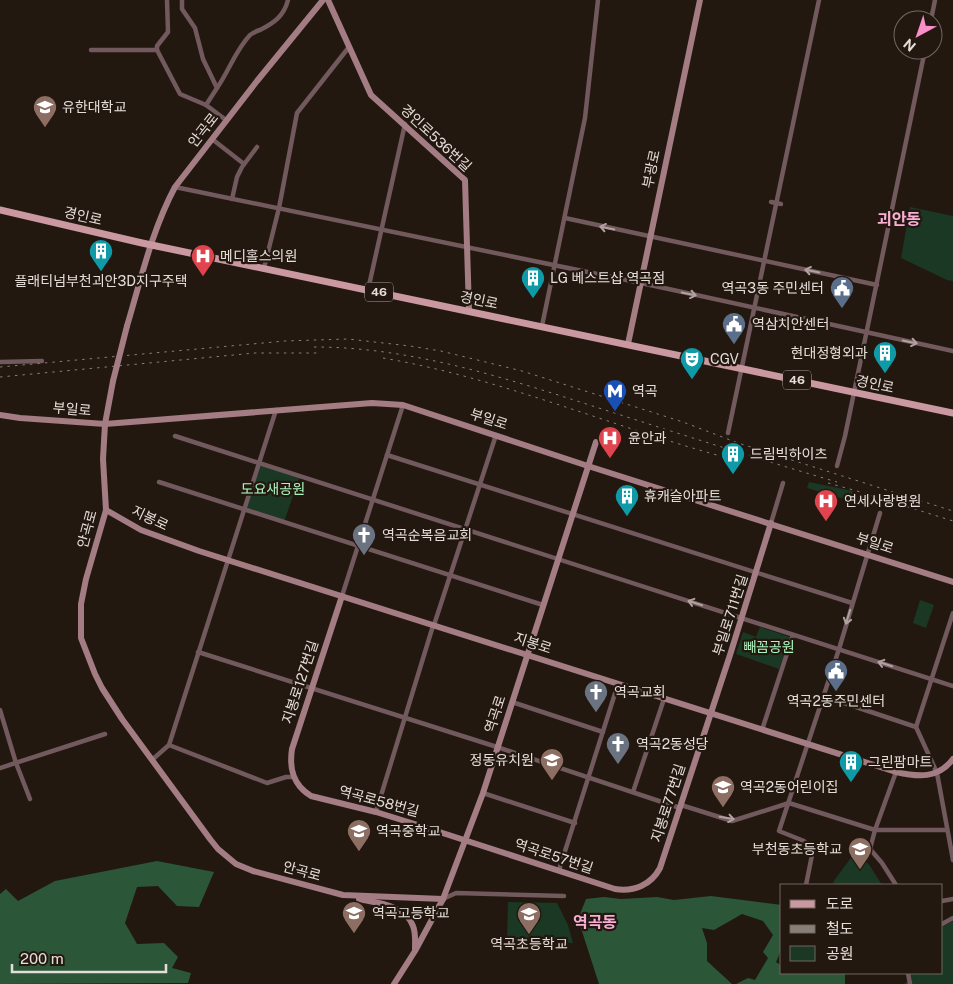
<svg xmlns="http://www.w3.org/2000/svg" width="953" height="984" font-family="'Public Sans','Noto Sans KR',sans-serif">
<rect width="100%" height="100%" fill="#231810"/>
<g fill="#1a3823">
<path d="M910,207l43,9v65l-6,-1 -46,-22z"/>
<path d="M260,463l40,13 -16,46 -39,-13z"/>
<path d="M809,482l44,9 -2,10 -44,-13z"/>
<path d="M920,600l14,5 -8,23 -13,-5z"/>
<path d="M760,627l30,10 -11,32 -43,-15 7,-22 13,5z"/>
<path d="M856,851l14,15 12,19h-46l-3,-3z"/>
<path d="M508,902l49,1 11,22 5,18 -66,-3z"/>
<path d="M953,921v63h-49l6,-4v-7h32v-46z"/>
</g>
<g fill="#2b5738">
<path d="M157,861l57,11 -15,35 -22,-1 -19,-20 -21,1 -12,36 12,21 27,-1 14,14 -6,11 19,5 -3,10 -188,1v-90l6,-5 12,12 37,-20z"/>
<path d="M711,896l71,9c0,19 3,40 -6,57l6,4v7h63v11h-109l12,-6 7,2 13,-22 -5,-6 10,-17 -10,-14 -21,-7 -28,16 -12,-2 5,15v18l25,23h-133l-21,-65 8,-20 18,-2 17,2 36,-2 17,3z"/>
</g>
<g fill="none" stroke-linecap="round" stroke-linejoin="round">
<g stroke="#71595d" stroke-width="4.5">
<path d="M182,0v9l13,19 8,31 14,29 -11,17"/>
<path d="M931,20l4,-20"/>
<path d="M91,50h66v-4l11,-14 -1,-32"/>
<path d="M157,50l23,44 26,11 20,15"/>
<path d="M217,88c12,-17 18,-37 33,-53 3,-2 6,-4 10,-5 14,-7 24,-14 28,-30"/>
<path d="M212,139l32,25"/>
<path d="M175,187l466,96 312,68"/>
<path d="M232,199l5,-22 5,-10 15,-20"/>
<path d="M771,202l10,2"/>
<path d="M565,218l312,67"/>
<path d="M264,268l15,-60 18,-95 52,-66"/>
<path d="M368,290l37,-166"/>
<path d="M542,326l43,-208 13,-118"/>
<path d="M0,362l42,-1"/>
<path d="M728,433l91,-433"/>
<path d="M175,436l778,250"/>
<path d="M387,455l465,148"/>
<path d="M837,466l8,-30 80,-386"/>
<path d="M159,482l384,123"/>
<path d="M771,523l12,-40"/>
<path d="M342,596l61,-191"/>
<path d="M953,613l-37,114 21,46 16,87"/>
<path d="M198,652l299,95 183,61"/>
<path d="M823,696l93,31"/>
<path d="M512,702l91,30"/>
<path d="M0,710l16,53 14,36"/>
<path d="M762,730l31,-95"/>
<path d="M169,745l98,38 19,-6h7"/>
<path d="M153,759l16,-14 107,-335"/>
<path d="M0,768l105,-34"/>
<path d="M633,792l31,-93"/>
<path d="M483,793l92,30"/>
<path d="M789,803l86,27h72"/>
<path d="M681,805l51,16 57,-18"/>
<path d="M376,812l56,-183 2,-4 62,-190"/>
<path d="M559,870l59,-186"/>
<path d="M806,885l7,-35 -9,-9 -25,-10 60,-182 41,-136"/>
<path d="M896,885l-14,-22 -12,-14 5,-19 21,-58"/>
<path d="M443,899l13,-6 108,3"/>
<path d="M942,901l11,-2"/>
<path d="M942,924l11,-6"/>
<path d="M908,973l2,11"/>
</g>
<g stroke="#a37d83" stroke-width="6">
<path d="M328,0l43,95 94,85 4,131"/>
<path d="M127,326c14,-47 25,-96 48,-139l82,-106 66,-81"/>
<path d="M628,344l72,-344"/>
<path d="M113,381l-8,43 -2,35 3,51 -20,69 -5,25v34l14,36 7,14 20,31 88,120 8,10 18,15 17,7 90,24 100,4"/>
<path d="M0,415l20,3 85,6 267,-21 31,2 185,61 365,116"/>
<path d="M106,510l35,20 58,21 697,221c22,5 42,7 57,-13"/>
<path d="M342,596l-50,153c-3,20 1,36 19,47l65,16 45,14 194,63c19,3 36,-4 45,-21l70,-213 41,-132"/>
<path d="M359,899c18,4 47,6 54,27 3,7 2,16 2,23"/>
<path d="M394,984l21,-33 28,-52 40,-106 113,-351"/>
</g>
<path stroke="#ca98a0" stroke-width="7" d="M0,210l142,33 811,170"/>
<g stroke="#887f79" stroke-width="1" stroke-dasharray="2.5 5" stroke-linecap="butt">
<path d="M314,347c99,0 194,32 288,62 78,25 156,50 235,73"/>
<path d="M383,358c122,21 236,72 356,103"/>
<path d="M0,367l285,-26 63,-2 62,7 31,5 81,20 161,51 55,21 215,68"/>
<path d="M0,377l255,-24h66"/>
<path d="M828,483l29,8 96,30"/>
</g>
<path stroke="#a37d83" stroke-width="6" d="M113,381l14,-55"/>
</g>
<defs><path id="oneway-shaft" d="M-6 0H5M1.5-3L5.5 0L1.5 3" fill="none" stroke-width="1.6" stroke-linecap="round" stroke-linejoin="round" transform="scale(1.25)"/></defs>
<g stroke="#b1a2a1">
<use href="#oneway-shaft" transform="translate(607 228) rotate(-168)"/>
<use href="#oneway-shaft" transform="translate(812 271) rotate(-168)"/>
<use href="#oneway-shaft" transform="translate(689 294) rotate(12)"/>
<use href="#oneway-shaft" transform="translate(910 342) rotate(12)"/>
<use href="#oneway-shaft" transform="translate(695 603) rotate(-162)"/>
<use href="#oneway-shaft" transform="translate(848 617) rotate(107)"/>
<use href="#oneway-shaft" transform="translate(885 664) rotate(-162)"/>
<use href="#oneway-shaft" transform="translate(727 818) rotate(10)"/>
</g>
<defs>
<g id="university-pin" transform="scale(1.25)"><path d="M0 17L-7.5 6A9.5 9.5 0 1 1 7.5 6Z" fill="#8d6e63" stroke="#231810"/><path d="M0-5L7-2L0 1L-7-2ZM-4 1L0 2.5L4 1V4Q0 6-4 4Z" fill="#fff"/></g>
<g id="building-pin" transform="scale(1.25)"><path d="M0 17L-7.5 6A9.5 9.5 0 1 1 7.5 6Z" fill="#0f9aa8" stroke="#231810"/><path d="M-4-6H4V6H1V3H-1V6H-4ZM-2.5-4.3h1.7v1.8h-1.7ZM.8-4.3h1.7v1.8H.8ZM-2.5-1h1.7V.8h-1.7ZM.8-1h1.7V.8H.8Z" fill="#fff"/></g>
<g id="hospital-pin" transform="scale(1.25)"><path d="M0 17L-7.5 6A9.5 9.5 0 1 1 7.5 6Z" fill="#e0444e" stroke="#231810"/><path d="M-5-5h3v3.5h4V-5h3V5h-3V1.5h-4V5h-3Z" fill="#fff"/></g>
<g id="civic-pin" transform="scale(1.25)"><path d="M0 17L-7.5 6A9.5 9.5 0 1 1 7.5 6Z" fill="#5c6f8a" stroke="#231810"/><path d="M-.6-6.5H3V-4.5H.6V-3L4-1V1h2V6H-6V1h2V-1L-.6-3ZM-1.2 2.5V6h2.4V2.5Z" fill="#fff"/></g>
<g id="theatre-pin" transform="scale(1.25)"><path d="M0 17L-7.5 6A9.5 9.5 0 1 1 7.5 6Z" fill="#0f9aa8" stroke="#231810"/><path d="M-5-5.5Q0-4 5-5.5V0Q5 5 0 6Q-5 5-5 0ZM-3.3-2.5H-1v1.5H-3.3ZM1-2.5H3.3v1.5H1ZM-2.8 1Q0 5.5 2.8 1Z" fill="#fff"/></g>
<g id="metro-pin" transform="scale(1.25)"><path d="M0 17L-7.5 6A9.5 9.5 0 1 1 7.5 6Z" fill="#1a4fb4" stroke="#231810"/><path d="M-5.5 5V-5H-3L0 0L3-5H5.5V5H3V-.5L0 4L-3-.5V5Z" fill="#fff"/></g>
<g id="church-pin" transform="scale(1.25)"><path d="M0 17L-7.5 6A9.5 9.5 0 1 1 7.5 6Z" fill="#6b7280" stroke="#231810"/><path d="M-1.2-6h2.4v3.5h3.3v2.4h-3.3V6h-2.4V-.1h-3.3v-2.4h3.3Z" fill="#fff"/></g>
<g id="school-pin" transform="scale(1.25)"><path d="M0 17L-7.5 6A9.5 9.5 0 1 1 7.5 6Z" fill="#8d6e63" stroke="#231810"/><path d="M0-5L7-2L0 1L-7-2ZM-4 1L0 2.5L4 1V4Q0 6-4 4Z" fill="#fff"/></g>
</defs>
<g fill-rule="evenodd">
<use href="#university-pin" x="45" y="107"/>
<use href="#building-pin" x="101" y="251"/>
<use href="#hospital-pin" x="203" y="256"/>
<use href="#building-pin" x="533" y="278"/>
<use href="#civic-pin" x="842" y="288"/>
<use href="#civic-pin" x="734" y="324"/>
<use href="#building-pin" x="885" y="353"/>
<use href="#theatre-pin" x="692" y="359"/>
<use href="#metro-pin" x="615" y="391"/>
<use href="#hospital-pin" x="610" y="438"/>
<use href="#building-pin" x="733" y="454"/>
<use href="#building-pin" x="627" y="496"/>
<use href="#hospital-pin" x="826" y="501"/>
<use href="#church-pin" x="364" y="535"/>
<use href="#civic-pin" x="836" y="671"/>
<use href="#church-pin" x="596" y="692"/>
<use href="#church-pin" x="618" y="744"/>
<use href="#school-pin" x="552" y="760"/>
<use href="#building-pin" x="851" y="762"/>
<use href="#school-pin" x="723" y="787"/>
<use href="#school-pin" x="359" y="831"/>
<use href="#school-pin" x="860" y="849"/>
<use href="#school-pin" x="354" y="913"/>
<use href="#school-pin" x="529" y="914"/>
</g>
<g text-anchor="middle" stroke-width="4.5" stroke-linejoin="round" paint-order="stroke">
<g fill="#231810" stroke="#aba29c" stroke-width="1">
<rect x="365" y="282.5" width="28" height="19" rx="4"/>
<rect x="783" y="370.5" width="28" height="19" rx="4"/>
</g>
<g font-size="12" font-weight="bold" fill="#e5ddd8">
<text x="379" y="296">46</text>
<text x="797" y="384">46</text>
</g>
<g font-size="14" fill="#e5ddd8" stroke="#231810" text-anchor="start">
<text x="62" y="112">유한대학교</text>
<text x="220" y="261">메디홀스의원</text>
<text x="550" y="283">LG 베스트샵 역곡점</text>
<text x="101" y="286" text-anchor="middle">플래티넘부천괴안3D지구주택</text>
<text x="824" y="293" text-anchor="end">역곡3동 주민센터</text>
<text x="752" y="329">역삼치안센터</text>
<text x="868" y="358" text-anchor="end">현대정형외과</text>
<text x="710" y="364">CGV</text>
<text x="632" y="396">역곡</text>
<text x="628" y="443">윤안과</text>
<text x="750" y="459">드림빅하이츠</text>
<text x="644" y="501">휴캐슬아파트</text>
<text x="844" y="506">연세사랑병원</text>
<text x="382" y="540">역곡순복음교회</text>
<text x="614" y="697">역곡교회</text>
<text x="836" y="706" text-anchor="middle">역곡2동주민센터</text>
<text x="636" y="749">역곡2동성당</text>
<text x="534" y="765" text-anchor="end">정동유치원</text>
<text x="868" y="767">그린팜마트</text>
<text x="740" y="792">역곡2동어린이집</text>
<text x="376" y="836">역곡중학교</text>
<text x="842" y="854" text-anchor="end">부천동초등학교</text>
<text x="372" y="918">역곡고등학교</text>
<text x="529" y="949" text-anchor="middle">역곡초등학교</text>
</g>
<g font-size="14" fill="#e5ddd8" stroke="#231810">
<text transform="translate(203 130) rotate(-52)" y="5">안곡로</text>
<text transform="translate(436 138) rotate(43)" y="5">경인로536번길</text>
<text transform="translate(651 169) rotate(-78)" y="5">부광로</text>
<text transform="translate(83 216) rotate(13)" y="5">경인로</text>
<text transform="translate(479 300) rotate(12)" y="5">경인로</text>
<text transform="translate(875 384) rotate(12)" y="5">경인로</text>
<text transform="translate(72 409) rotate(5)" y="5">부일로</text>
<text transform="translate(489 419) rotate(18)" y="5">부일로</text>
<text transform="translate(150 518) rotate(25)" y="5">지봉로</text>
<text transform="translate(87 529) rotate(-75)" y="5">안곡로</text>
<text transform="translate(875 543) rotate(18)" y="5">부일로</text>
<text transform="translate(730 615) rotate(-72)" y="5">부일로711번길</text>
<text transform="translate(533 643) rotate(18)" y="5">지봉로</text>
<text transform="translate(300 682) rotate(-72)" y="5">지봉로127번길</text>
<text transform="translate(495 714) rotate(-72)" y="5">역곡로</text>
<text transform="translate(379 801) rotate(15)" y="5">역곡로58번길</text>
<text transform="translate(668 803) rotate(-72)" y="5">지봉로77번길</text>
<text transform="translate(554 856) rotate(18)" y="5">역곡로57번길</text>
<text transform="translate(302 871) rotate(15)" y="5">안곡로</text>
</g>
<g font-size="14" fill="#acf3be" stroke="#231810">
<text x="273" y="494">도요새공원</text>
<text x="769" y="652">빼꼼공원</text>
</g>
<g font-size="16" font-weight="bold" fill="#f9aed5" stroke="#231810">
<text x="899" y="225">괴안동</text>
<text x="595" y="928">역곡동</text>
</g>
</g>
<rect x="780" y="884" width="162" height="90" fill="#231810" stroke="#716760"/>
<rect x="790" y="900" width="25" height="8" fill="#ca98a0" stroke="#716760"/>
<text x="826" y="909" font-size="15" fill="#e5ddd8">도로</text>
<rect x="790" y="925" width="25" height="8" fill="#887f79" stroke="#716760"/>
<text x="826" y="934" font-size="15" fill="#e5ddd8">철도</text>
<rect x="790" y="946" width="25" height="15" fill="#1a3823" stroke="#716760"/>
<text x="826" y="959" font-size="15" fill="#e5ddd8">공원</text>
<g transform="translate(918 35) rotate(220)"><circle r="24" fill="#231810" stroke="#716760"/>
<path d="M0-4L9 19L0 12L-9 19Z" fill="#f98fc9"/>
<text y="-8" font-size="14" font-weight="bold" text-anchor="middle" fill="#e5ddd8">N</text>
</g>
<path d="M12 964v8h154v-8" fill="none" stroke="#e5ddd8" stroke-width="2.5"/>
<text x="20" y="964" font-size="15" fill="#e5ddd8" stroke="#231810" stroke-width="4" paint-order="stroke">200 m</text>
</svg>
